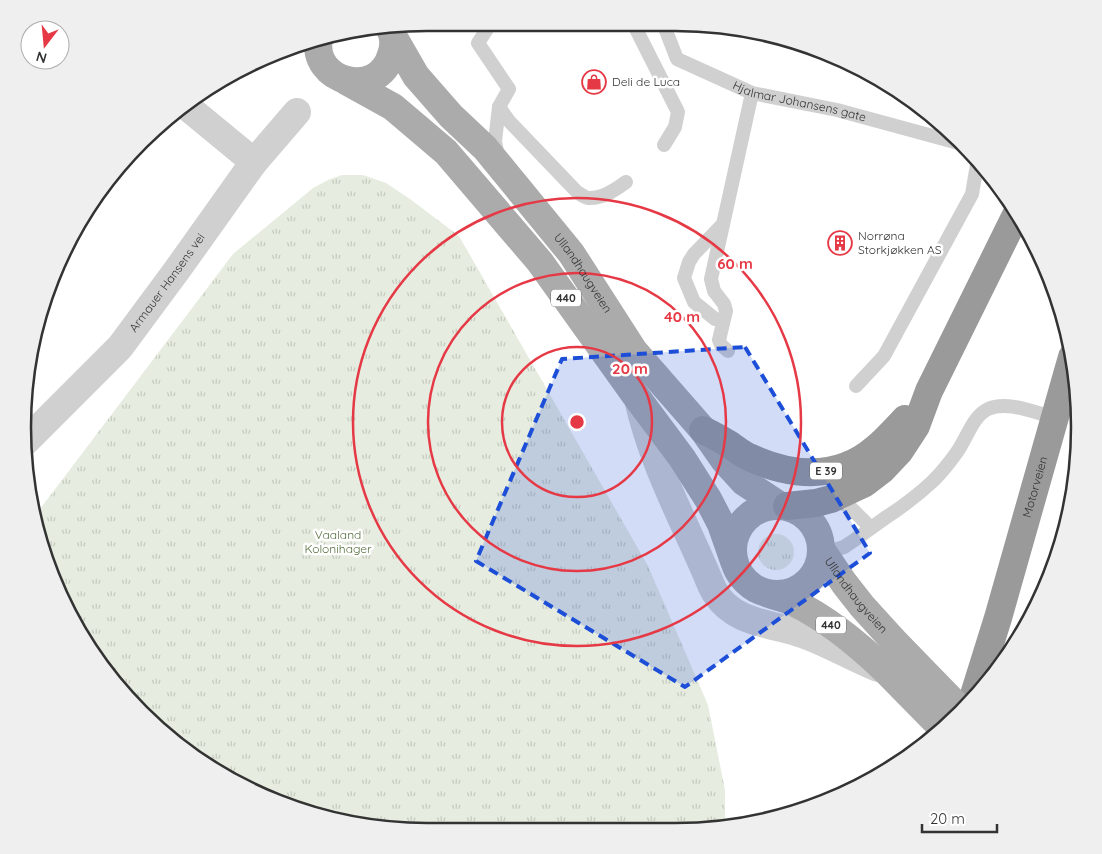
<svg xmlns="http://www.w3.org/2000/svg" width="1102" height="854" font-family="Quicksand,sans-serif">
<defs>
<pattern id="grass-tufts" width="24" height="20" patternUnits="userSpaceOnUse" patternTransform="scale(1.25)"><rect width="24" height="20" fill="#e6ecdf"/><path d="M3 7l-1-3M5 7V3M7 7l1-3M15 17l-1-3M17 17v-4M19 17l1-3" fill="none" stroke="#c6cbc0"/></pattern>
</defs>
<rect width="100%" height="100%" fill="#fff"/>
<g fill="url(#grass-tufts)">
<path d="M342,175h21l23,8 24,16 49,37 189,330 60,139 17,85v36l-23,5 -354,-7 -76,-23 -70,-38 -79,-69 -46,-65 -41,-97 -2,-15 199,-263 80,-66 15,-8z"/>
<circle cx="776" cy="552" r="18"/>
</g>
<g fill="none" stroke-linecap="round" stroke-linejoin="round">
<g stroke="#d0d0d0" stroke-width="14">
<path d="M491,23l-13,20 31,46 -10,18 -4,34 3,16"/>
<path d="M633,23l45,89 -3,15 -11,18"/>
<path id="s1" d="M663,23l14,36 75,34 85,17 125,34"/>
<path d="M499,107l10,14 68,71c3,2 7,5 11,6 14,1 27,-8 38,-16"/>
<path d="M715,319l-21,-17 -10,-24 5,-16 5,-8 28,-29"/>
<path d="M728,351l-7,-6 -2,-5 7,-29 -2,-7 -10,-13 -3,-12 41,-186"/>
<path d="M856,386l28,-30 88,-162 6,-35"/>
<path d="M832,499l17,7 22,22"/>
<path d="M821,549l13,1 10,-3c14,-9 27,-19 41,-29 17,-11 33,-23 48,-37 9,-9 17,-19 24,-29 10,-14 16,-36 31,-43 19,-9 48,4 67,9"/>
</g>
<g stroke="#d0d0d0" stroke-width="28">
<path d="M186,106l68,56"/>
<path d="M638,399c14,64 46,122 71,181 2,5 4,10 7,14 20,31 58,29 89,41 25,9 48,23 73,33"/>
<path id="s2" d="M25,442l95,-95 57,-77 77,-108 43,-50"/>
</g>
<g stroke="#ababab" stroke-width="28">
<path id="s3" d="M393,36l23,40 35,40 34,32 86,105 63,98 69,79 21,30 20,22 35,23"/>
<path d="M319,38c-9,44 59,62 72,17 3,-8 3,-18 -1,-26"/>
<path d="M346,81l47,26 53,45 94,110 98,137 44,59 26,41 13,25 13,37"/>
<circle cx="777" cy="550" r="44"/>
<path id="s4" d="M821,549l23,34 18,23 30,33"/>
<path d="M769,594c9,3 18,5 26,9 34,17 63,41 90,67"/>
</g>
<g stroke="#9a9a9a" stroke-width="28">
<path d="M703,430c8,4 16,8 24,13 7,4 14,11 22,14 30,14 65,21 97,9 24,-8 42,-29 59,-47"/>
<path d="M787,506l29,-3 15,-4 34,-16 17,-13 17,-18 17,-26 13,-35 88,-178"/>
<path id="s5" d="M973,698l25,-80 74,-261"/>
</g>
<g stroke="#ababab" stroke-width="28">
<path d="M892,639l69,71"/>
<path d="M885,670l58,59"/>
</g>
</g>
<path fill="#1d4ed8" fill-opacity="0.2" stroke="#1d4ed8" stroke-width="4" stroke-dasharray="10 6" stroke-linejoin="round" d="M745,347l125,206 -185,134 -209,-126 86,-202z"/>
<g fill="none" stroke="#e63946" stroke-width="2.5">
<circle cx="577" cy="422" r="75"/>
<circle cx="577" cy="422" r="149"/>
<circle cx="577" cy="422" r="224"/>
</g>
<defs>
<g id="shop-ring" transform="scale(1.25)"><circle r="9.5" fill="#fff" stroke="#e63946" stroke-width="1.5"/><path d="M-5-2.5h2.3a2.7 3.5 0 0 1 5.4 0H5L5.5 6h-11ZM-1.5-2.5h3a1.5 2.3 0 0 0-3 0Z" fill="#e63946"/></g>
<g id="building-ring" transform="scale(1.25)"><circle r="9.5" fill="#fff" stroke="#e63946" stroke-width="1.5"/><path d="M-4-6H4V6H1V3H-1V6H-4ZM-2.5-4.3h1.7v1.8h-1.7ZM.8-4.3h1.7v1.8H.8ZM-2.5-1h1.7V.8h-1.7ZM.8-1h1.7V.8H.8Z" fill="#e63946"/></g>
</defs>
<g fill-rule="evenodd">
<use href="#shop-ring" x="594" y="82"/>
<use href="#building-ring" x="840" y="243"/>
</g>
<g text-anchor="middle" stroke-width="5" stroke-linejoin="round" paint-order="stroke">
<g fill="#fff" stroke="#707070" stroke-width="1">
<rect x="551" y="289.5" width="30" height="17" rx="4"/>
<rect x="810" y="462.5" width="32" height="17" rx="4"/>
<rect x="816" y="616.5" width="30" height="17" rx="4"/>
</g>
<g font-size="11" font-weight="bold" fill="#333">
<text x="566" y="302">440</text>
<text x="826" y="475">E 39</text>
<text x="831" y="629">440</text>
</g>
<g font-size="12" fill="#333" stroke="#fff" text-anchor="start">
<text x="612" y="86">Deli de Luca</text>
<text x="858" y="240">Norrøna<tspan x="858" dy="14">Storkjøkken AS</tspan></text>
</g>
<g font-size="12" fill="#333" stroke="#fff">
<text dy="4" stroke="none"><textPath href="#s1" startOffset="169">Hjalmar Johansens gate</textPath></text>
<text dy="4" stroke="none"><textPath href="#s3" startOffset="305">Ullandhaugveien</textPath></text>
<text dy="4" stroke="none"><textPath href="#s2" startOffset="214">Armauer Hansens vei</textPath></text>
<text dy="4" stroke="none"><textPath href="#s5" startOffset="220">Motorveien</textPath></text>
<text dy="4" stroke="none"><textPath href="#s4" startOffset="58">Ullandhaugveien</textPath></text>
</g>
<g font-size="12" fill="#56703f" stroke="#fff">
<text x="338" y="539">Vaaland<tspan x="338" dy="14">Kolonihager</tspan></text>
</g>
</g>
<path d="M0 0H1102V854H0ZM427 31H675A396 396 0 0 1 1071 427V427A396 396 0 0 1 675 823H427A396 396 0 0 1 31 427V427A396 396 0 0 1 427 31Z" fill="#efefef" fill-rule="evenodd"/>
<path fill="none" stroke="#333" stroke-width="2.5" d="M427 31H675A396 396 0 0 1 1071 427V427A396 396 0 0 1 675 823H427A396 396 0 0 1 31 427V427A396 396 0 0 1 427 31Z"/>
<circle cx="577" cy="422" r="8" fill="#e63946" stroke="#fff" stroke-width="2.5"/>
<g font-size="15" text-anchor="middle" font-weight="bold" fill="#e63946" stroke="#fff" stroke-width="5" stroke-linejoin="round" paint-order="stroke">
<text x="735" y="269">60 m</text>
<text x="682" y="322">40 m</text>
<text x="630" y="374">20 m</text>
</g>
<g transform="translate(45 45) rotate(196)"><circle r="24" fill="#ffffff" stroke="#adadad"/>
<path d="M0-4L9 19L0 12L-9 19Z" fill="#e63946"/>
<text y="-8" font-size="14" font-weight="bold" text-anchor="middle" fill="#333333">N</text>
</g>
<path d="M922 824v8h75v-8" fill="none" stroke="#333333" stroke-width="2.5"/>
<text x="930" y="824" font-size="15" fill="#333333" stroke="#ffffff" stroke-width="4" paint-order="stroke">20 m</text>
</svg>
